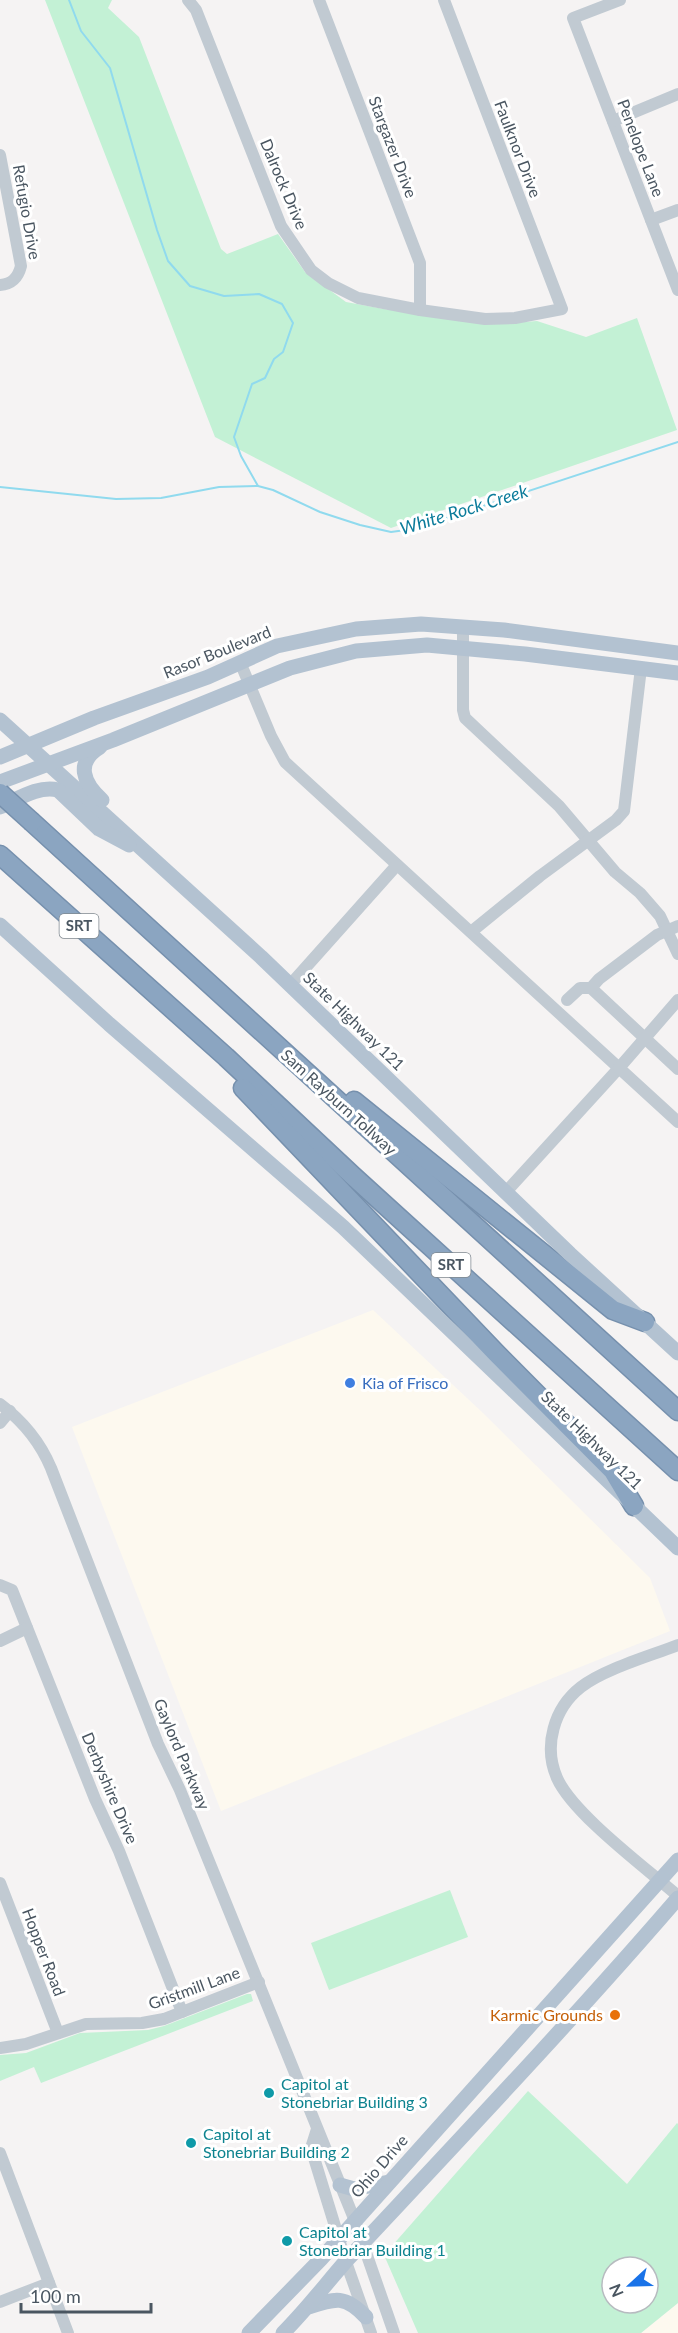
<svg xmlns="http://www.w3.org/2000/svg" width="678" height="2333" font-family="Lato,sans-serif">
<rect width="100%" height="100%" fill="#f5f3f3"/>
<g fill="#fdf9ef">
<path d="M373,1310l110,103 167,165 20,53 -449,180 -149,-384z"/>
<path d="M678,2303v30h-37z"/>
</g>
<g fill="#c3f1d5" fill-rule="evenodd">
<path d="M45,0h67l-4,8 31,29 82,212 6,5 51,-20 27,38 41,30 38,7 113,15 40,-3 49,16 51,-19 40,112 -286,98 -176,-91z"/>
<path d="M450,1890l18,47 -139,53 -18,-47z"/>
<path d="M247,1994h4l2,7 -212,82 -7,-16 -34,14v-26l26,-2 54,-20 68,-3 16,-4z"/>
<path d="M528,2091l99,93 50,-61 1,1v179l-37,30h-223l-34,-78zM612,2267h36v36h-36z"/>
</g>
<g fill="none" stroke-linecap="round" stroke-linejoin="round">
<g stroke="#90daee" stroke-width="2">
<path d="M69,0l12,31 29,37 47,162 11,31 22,25 34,10 35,-2 23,10 11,19 -10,29 -9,7 -9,19 -13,6 -18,53 7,19 17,30"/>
<path d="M0,487l116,12 45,-1 58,-11 39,-1 15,4 47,22 40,13 31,7 22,-3 265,-87"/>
</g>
<g stroke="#7690ad" stroke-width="21">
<g id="highway">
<path d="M32,822l646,589"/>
<path d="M0,855l226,202 127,119 325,295"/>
<path d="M243,1088l253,265 117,118 21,35"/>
<path d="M354,1101l259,209 32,12"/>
</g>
</g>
<g stroke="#c1cad2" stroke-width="12">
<path d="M188,0l8,10 85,216 30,44 17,13 30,15 62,12 65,9 30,-1 47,-9 -118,-309"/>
<path d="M319,0l101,263v47"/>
<path d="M620,0l-47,18 105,272"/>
<path d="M613,121l65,-27"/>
<path d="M0,155l21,111c-3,12 -9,18 -21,19"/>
<path d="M651,220l27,-10"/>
<path d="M463,627v83l2,8 94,88 56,66 25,21 20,23 18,38"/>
<path d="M240,662l31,74 14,26 334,306 -114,125"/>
<path d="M471,932l69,-56 76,-56 8,-9 17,-143"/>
<path d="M290,985l107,-120"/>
<path d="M591,988l87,81"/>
<path d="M567,1000l13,-12h11l8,-9 58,-44 21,-9"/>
<path d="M678,1000l-59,68 59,54"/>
<path d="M0,1404c23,17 40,38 51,64l107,276 22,46 175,431 39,112"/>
<path d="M0,1423l10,-12"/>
<path d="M0,1585l12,5 83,209 24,52 63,161"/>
<path d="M0,1641l27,-13"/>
<path d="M678,1645c-28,11 -74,24 -97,42 -27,21 -38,59 -24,91 16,36 89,90 121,118"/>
<path d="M0,1883l58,150"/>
<path d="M0,2048l26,-4 60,-20 56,-1 22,-4 95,-37"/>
<path d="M317,2129l-6,19 35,114 25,71"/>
<path d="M0,2153l68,180"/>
<path d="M0,2302l49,-19"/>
</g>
<g stroke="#b3c2d1" stroke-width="15">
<path d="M0,720l261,237 309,297 108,99"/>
<path d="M100,747c-25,15 -17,36 2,53"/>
<path d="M0,757l94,-39 114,-41 69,-31 79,-17 65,-5 83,6 174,23"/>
<path d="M0,782l113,-42 177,-72 66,-17 71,-6 98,9 153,19"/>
<path d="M0,807c18,-8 39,-22 58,-17l41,39 30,16"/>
<path d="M0,925l109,99 234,203 335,321"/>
<path d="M340,2185l14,4 35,-7"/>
<path d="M309,2307c27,-9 36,-12 57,10"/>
<path d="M249,2333l72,-74 357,-399"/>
<path d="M283,2333c23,-23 42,-48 63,-72 112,-120 225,-239 332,-363"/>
</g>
<use href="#highway" stroke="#8ba5c1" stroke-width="18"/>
<g stroke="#7690ad" stroke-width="21" stroke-linecap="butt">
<path id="highway-bridge" d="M0,793l32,29"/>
</g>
<use href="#highway-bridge" stroke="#8ba5c1" stroke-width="18"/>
</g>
<circle fill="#3f7fe0" stroke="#fff" stroke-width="2" cx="350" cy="1383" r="6"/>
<circle fill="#e8710a" stroke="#fff" stroke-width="2" cx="615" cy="2015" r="6"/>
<g fill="#0f9aa8" stroke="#fff" stroke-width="2">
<circle cx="269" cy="2093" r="6"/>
<circle cx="191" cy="2143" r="6"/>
<circle cx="287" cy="2241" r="6"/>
</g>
<g text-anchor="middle" stroke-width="6" stroke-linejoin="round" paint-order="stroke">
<g fill="#fff" stroke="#808990" stroke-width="1.5">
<rect x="59.5" y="914" width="39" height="24" rx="4.5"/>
<rect x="431.5" y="1253" width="39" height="24" rx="4.5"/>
</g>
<g font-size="15" font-weight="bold" fill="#4a5661">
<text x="79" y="931">SRT</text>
<text x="451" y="1270">SRT</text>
</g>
<g font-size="16" fill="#4a5661" stroke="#fff">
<text transform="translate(393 147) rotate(69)" y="6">Stargazer Drive</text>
<text transform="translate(641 148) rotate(69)" y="6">Penelope Lane</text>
<text transform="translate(518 149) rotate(69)" y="6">Faulknor Drive</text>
<text transform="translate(284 184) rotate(67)" y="6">Dalrock Drive</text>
<text transform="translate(27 212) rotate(80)" y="6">Refugio Drive</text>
<text transform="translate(217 652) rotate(-22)" y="6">Rasor Boulevard</text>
<text transform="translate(354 1021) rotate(44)" y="6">State Highway 121</text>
<text transform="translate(339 1102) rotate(42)" y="6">Sam Rayburn Tollway</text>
<text transform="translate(592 1440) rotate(44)" y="6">State Highway 121</text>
<text transform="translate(182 1754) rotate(67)" y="6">Gaylord Parkway</text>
<text transform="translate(110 1788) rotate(67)" y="6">Derbyshire Drive</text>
<text transform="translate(44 1952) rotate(69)" y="6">Hopper Road</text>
<text transform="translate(194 1988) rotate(-20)" y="6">Gristmill Lane</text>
<text transform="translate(379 2166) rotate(-49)" y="6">Ohio Drive</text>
</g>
<g font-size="16" fill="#366cbe" stroke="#fff" text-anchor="start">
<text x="362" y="1389">Kia of Frisco</text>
</g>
<g font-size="16" fill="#c56008" stroke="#fff" text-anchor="end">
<text x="603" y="2021">Karmic Grounds</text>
</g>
<g font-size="16" fill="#0d838f" stroke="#fff" text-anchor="start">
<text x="281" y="2090">Capitol at<tspan x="281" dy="18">Stonebriar Building 3</tspan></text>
<text x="203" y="2140">Capitol at<tspan x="203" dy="18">Stonebriar Building 2</tspan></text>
<text x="299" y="2238">Capitol at<tspan x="299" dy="18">Stonebriar Building 1</tspan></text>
</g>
<g font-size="18" font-style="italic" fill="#0c7c9b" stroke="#fff">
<text transform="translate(464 510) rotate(-17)" y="6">White Rock Creek</text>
</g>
</g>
<g transform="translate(630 2285) rotate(248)"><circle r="28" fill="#ffffff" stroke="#b7bbc0" stroke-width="1.5"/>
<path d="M0-4.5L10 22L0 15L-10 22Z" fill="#1a73e8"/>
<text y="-9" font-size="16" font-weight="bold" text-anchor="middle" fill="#4a5661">N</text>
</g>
<path d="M21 2303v9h130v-9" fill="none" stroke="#4a5661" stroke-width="3"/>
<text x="30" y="2303" font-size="18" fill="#4a5661" stroke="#ffffff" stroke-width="4.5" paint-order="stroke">100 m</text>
</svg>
